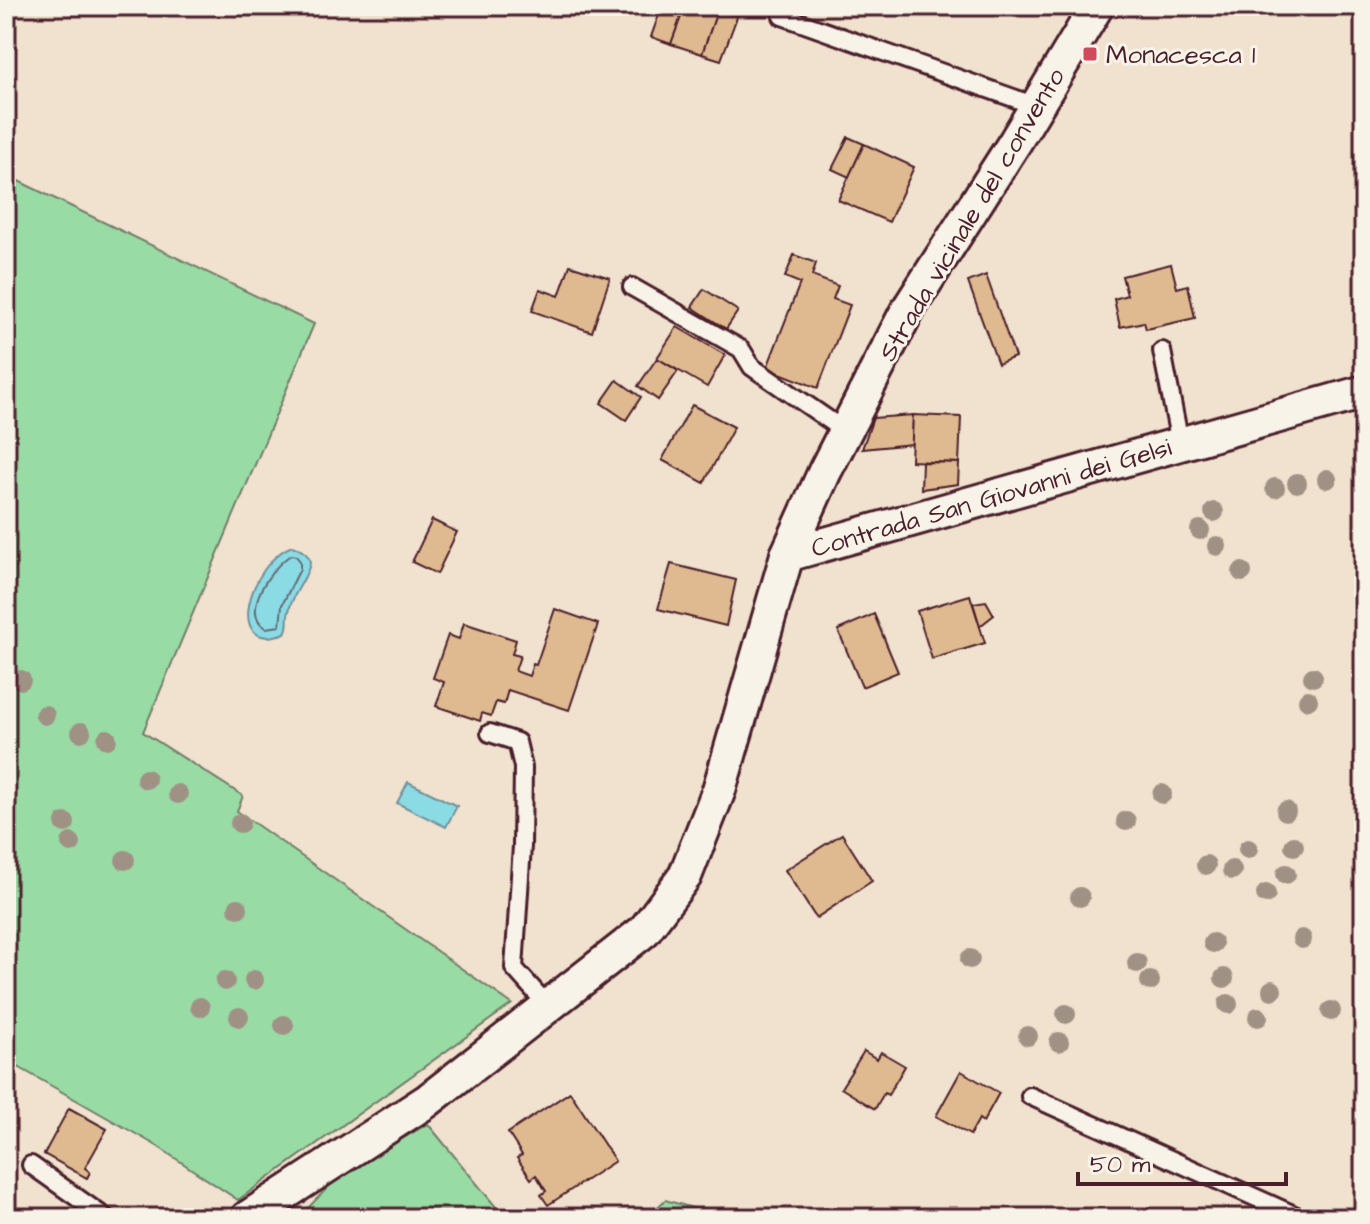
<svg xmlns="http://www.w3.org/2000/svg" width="1370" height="1224" font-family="'Architects Daughter',sans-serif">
<rect width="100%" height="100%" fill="#f0e2ce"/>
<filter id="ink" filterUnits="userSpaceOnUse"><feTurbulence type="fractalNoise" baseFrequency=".0125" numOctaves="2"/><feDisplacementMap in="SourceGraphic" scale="16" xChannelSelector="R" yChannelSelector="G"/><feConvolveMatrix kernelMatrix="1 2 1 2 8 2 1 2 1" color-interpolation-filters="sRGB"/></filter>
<g filter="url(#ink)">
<g fill="#99dba5" stroke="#727d68" stroke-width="2">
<path d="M6,175l308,149 -171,408 100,64 -6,15 275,193 -274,196 -81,-54 -151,-86z"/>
<path d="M428,1124l77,94h-195l-6,-6 31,-32 40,-26z"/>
<path d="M665,1200l59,17 3,1h-81z"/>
</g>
<g fill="#8bdbe5" stroke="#71909b" stroke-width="2">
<path d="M292,546c7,3 17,7 18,16 0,9 -12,26 -16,35 -3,6 -5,12 -6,18 -1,8 1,11 -3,18 -62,23 -36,-70 7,-87z"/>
<path d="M408,782l49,24 -11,21 -49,-24z"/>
</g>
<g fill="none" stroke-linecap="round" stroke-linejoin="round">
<path stroke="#646a75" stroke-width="2" d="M291,555l5,1 4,5v8l-18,36 -2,21 -14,2c-27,-16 6,-62 25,-73z"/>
</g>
<g fill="#dfba90" stroke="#4a1f2b" stroke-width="2">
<path d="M662,6h23l-14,38 -20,-7z"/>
<path d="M685,6h34l-17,48 -31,-10z"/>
<path d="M719,6h22l-20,54 -19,-6z"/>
<path d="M848,137l16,7 -15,33 -17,-8z"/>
<path d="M864,144l50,23 -25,55 -51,-22z"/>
<path d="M794,255l22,8 -4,13 26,10 -5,13 17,6 -32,83 -51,-20 33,-85 -15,-6z"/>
<path d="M1171,264l6,24 11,-3 7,33 -49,11 -2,-7 -24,5 -6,-28 13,-4 -5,-19z"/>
<path d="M570,265l40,13 -18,54 -60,-21 8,-22 19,7z"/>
<path d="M986,275l29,82 -17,7 -30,-82z"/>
<path d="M704,289l34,22 -12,18 -34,-22z"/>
<path d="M677,327l48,28 -18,32 -50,-29z"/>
<path d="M657,358l21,13 -20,29 -20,-14z"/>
<path d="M617,380l24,17 -15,23 -25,-17z"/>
<path d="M692,405l42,22 -30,56 -42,-23z"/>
<path d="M913,415l-1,29 -50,5 11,-31z"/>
<path d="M913,415l48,2 -2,46 -48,-2z"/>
<path d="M922,462l37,1 -1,21 -37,5z"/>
<path d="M432,520l25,12 -20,42 -25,-12z"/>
<path d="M671,564l65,16 -10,46 -68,-17z"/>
<path d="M970,595l15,48 -53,16 -15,-48z"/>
<path d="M986,601l8,14 -14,11 -7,-23z"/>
<path d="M555,609l43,15 -29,86 -61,-20 -4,14 -8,-2 -5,14 -9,-3 -2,8 -44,-15 8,-24 -11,-4 15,-43 11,4 5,-16 52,17 -4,14 8,2 -5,15 14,5 4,-12 3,1z"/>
<path d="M874,614l24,58 -36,15 -24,-57z"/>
<path d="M842,834l30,47 -56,37 -31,-48z"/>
<path d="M864,1051l13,8 4,-7 24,14 -17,29 -4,-2 -9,16 -34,-21z"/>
<path d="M961,1071l38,22 -16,29 -4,-3 -9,16 -34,-19z"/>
<path d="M570,1092l45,69 -67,44 -7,-10 5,-4 -10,-16 -5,4 -14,-21 5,-3 -14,-22z"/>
<path d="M69,1108l38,21 -22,39 5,4 -3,6 -43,-24z"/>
</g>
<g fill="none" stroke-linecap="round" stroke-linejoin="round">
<g stroke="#4a1f2b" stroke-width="22">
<g id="lane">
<path d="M782,16l254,90"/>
<path d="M632,287l109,62 11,18 93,64"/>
<path d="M1162,351l18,92"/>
<path d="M490,733l27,9 6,25 -1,79 -8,122 34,38"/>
<path d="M1030,1096l271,122"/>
<path d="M31,1165l75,53"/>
</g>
</g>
<g stroke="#4a1f2b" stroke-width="38">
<g id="street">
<path d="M787,555l577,-163"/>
<path d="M247,1218l180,-117 217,-170 41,-55 34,-86 68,-235 38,-84 82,-160 108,-169 82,-136"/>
</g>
</g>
<use href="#lane" stroke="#f7f3e8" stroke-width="16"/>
<use href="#street" stroke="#f7f3e8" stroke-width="32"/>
</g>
<g fill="#a09185">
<circle cx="1327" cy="479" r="10"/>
<circle cx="1297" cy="483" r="10"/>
<circle cx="1275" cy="488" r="10"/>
<circle cx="1214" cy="512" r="10"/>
<circle cx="1200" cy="530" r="10"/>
<circle cx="1217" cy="546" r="10"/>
<circle cx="1242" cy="572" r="10"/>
<circle cx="1313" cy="677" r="10"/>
<circle cx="21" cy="680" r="10"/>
<circle cx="1308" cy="700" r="10"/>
<circle cx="45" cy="715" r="10"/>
<circle cx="81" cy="732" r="10"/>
<circle cx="107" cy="739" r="10"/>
<circle cx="146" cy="779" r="10"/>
<circle cx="178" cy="794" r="10"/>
<circle cx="1162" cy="794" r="10"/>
<circle cx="1286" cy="811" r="10"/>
<circle cx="1126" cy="821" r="10"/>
<circle cx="65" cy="823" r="10"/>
<circle cx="240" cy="823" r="10"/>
<circle cx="71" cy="843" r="10"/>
<circle cx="1294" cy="846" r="10"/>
<circle cx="1248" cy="849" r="10"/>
<circle cx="125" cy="860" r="10"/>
<circle cx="1206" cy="865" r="10"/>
<circle cx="1232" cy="870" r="10"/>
<circle cx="1286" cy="874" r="10"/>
<circle cx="1266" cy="894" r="10"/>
<circle cx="1080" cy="897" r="10"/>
<circle cx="238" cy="908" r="10"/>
<circle cx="1302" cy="939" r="10"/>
<circle cx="1213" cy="943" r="10"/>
<circle cx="970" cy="959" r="10"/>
<circle cx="1137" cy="963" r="10"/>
<circle cx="1224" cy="978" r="10"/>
<circle cx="254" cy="980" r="10"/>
<circle cx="225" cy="981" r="10"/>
<circle cx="1150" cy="981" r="10"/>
<circle cx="1272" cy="990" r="10"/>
<circle cx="1228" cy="1004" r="10"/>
<circle cx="200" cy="1007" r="10"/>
<circle cx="1331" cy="1011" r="10"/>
<circle cx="1066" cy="1014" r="10"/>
<circle cx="239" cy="1017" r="10"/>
<circle cx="1258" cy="1017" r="10"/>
<circle cx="284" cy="1025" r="10"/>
<circle cx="1028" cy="1036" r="10"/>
<circle cx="1059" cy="1042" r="10"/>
</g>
</g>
<rect fill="#d1495b" stroke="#f7f3e8" stroke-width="3" x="1082" y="46" width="16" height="16" rx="4"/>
<g text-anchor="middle" stroke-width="6" stroke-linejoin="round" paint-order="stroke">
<g font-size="26" fill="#4a1f2b" stroke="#f7f3e8" text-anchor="start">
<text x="1106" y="63">Monacesca 1</text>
</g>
<g font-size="26" fill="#4a1f2b" stroke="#f7f3e8">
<text transform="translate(971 214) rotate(-59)" y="9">Strada vicinale del convento</text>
<text transform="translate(991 497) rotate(-16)" y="9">Contrada San Giovanni dei Gelsi</text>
</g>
</g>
<rect width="1370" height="1224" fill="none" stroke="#f7f3e8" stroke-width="32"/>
<rect x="16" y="16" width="1338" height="1192" fill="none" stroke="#4a1f2b" stroke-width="3" filter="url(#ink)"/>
<path d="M1078 1172v12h208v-12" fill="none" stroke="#4a1f2b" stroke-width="4"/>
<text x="1090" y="1172" font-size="24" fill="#4a1f2b" stroke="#f7f3e8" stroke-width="6" paint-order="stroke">50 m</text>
</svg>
